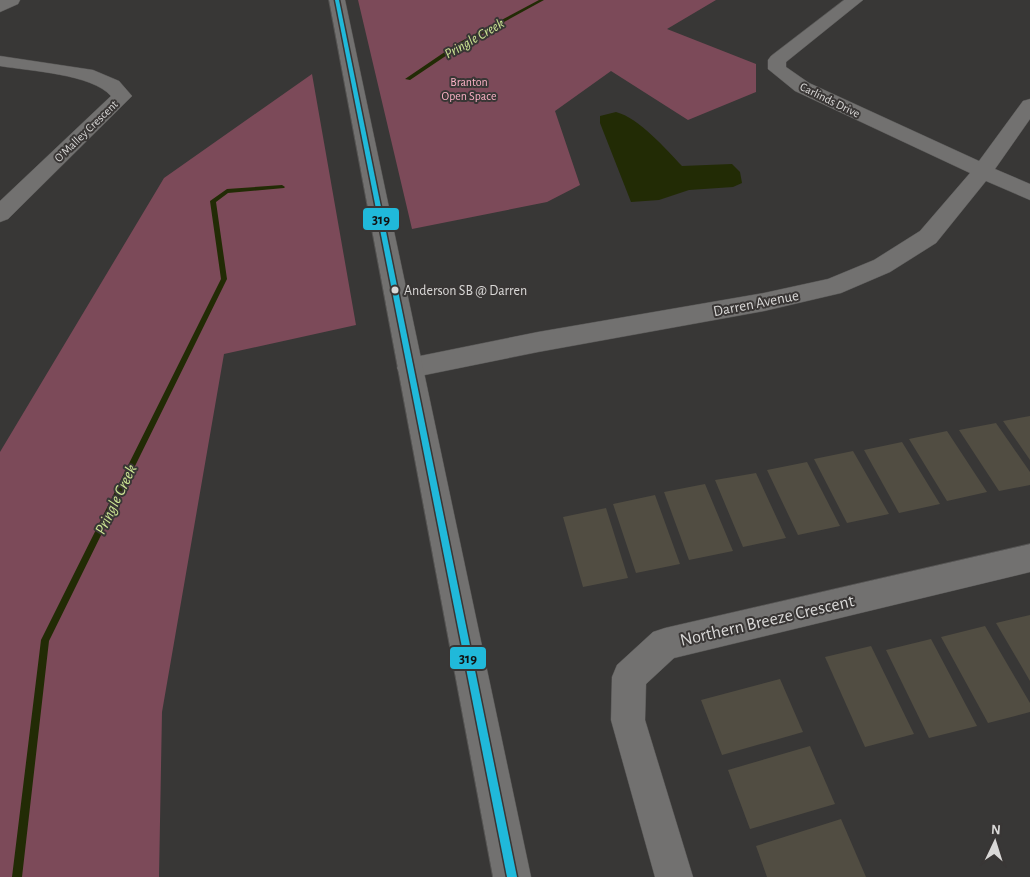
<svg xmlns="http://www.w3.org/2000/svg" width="1030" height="877" font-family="'Alegreya Sans',sans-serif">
<rect width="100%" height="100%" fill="#383736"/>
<g fill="#7c4a59">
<path d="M358,0h358l-49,29 89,35v28l-68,28 -77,-49 -56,40 25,74 -33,17 -135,27z"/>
<path d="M312,74l44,251 -132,29 -62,358 -3,165h-159v-425l164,-274z"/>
</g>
<path fill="#222b05" d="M616,112c23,6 50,37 66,54l50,-2 8,8 2,11 -9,4 -44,3 -30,10 -28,2 -31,-79v-7z"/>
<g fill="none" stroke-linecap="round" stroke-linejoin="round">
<g fill="#222b05" fill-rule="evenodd">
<path d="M539,0h5l-82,45 -52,35 -5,-1 53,-36z"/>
<path d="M282,185l3,2 -1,1 -56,5 -12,9 11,77 -178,362 -27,236h-10l29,-237 180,-361 -11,-78 17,-12z"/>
</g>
</g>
<g fill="#514d42">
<path d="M1030,416v44l-27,-39z"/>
<path d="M996,423l34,49v13l-31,6 -40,-61z"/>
<path d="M947,431l40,61 -40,9 -38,-62z"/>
<path d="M902,442l38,62 -41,9 -35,-63z"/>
<path d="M853,451l36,63 -42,9 -33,-64z"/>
<path d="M807,462l33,64 -42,9 -31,-65z"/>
<path d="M756,473l30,65 -43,9 -28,-67z"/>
<path d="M705,484l28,67 -44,9 -25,-68z"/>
<path d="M655,495l25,69 -44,9 -23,-69z"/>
<path d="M606,508l22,70 -45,9 -20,-70z"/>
<path d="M1030,615v66l-34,-58z"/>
<path d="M985,626l45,77v9l-42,11 -47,-86z"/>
<path d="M931,639l46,87 -48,12 -43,-88z"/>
<path d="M871,646l43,88 -49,13 -40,-90z"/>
<path d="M780,679l23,53 -81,23 -21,-55z"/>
<path d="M810,746l25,58 -85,25 -22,-59z"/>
<path d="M841,819l25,58h-99l-11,-31z"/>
</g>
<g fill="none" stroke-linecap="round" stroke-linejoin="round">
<g stroke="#545352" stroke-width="1">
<g id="street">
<path d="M0,0h20l-2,4 -18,8z"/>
<path d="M844,0h19l-77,62v5l23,16 170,78 44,-60 7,-2v20l-35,50 35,15v16l-44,-19 -50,62 -46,29 -49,21 -77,18 -226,41 -128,26 -9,-3 -4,-7 4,-7 9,-3 128,-26 226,-39 64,-14 46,-19 46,-29 50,-58 -175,-82 -27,-22v-9l3,-4z"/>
<path d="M0,56l93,14 26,11 13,15 -124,123 -8,3v-21l111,-105c-19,-22 -81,-25 -111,-30z"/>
<path d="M1030,544v28l-356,86 -28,26 -1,36 48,157h-38l-44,-157 1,-43 5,-12 36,-33 12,-4z"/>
</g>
</g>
<g stroke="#545352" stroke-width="1">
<path id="secondary" d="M329,0h16l186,877h-38z"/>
</g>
<use href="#street" fill="#727170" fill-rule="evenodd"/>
<use href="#secondary" fill="#727170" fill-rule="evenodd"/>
<g stroke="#393635" stroke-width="3">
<path id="bus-1" d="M335,0h4l178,877h-10z"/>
</g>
<use href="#bus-1" fill="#20b9da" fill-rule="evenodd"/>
</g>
<circle fill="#d9d8d7" stroke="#393635" stroke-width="2" cx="395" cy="290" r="4.5"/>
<g text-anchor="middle" stroke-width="4" stroke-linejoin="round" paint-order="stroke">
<g font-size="12" fill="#fab1c5" stroke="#393635">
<text x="469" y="86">Branton<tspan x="469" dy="14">Open Space</tspan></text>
</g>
<g font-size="12" fill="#d9d8d7" stroke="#393635">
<text transform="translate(830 100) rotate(26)" y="4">Carlinds Drive</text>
<text transform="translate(86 131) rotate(-44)" y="4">O'Malley Crescent</text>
</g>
<g font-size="14" font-style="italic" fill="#cee794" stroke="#393635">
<text transform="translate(474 38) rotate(-30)" y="5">Pringle Creek</text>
</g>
<g font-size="14" fill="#d9d8d7" stroke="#393635" text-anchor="start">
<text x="404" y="295">Anderson SB @ Darren</text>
</g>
<g font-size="15" fill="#d9d8d7" stroke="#393635">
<text transform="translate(756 303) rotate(-11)" y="5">Darren Avenue</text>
</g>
<g font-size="16" font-style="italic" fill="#cee794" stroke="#393635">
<text transform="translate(115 499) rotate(-64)" y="6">Pringle Creek</text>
</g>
<g font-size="18" fill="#d9d8d7" stroke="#393635">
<text transform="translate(767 620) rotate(-13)" y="6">Northern Breeze Crescent</text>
</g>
</g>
<g stroke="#393635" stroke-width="2">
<rect x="362" y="207" width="38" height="24" rx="5" fill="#20b9da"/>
<rect x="449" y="646" width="38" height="24" rx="5" fill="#20b9da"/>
</g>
<g font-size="14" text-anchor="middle" font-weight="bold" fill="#111">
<text x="381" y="224">319</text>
<text x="468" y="663">319</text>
</g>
<g transform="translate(995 842) rotate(4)" stroke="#393635" stroke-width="4" paint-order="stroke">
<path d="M0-4L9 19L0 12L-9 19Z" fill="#d9d8d7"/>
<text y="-8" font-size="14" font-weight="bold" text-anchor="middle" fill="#d9d8d7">N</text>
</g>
</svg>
